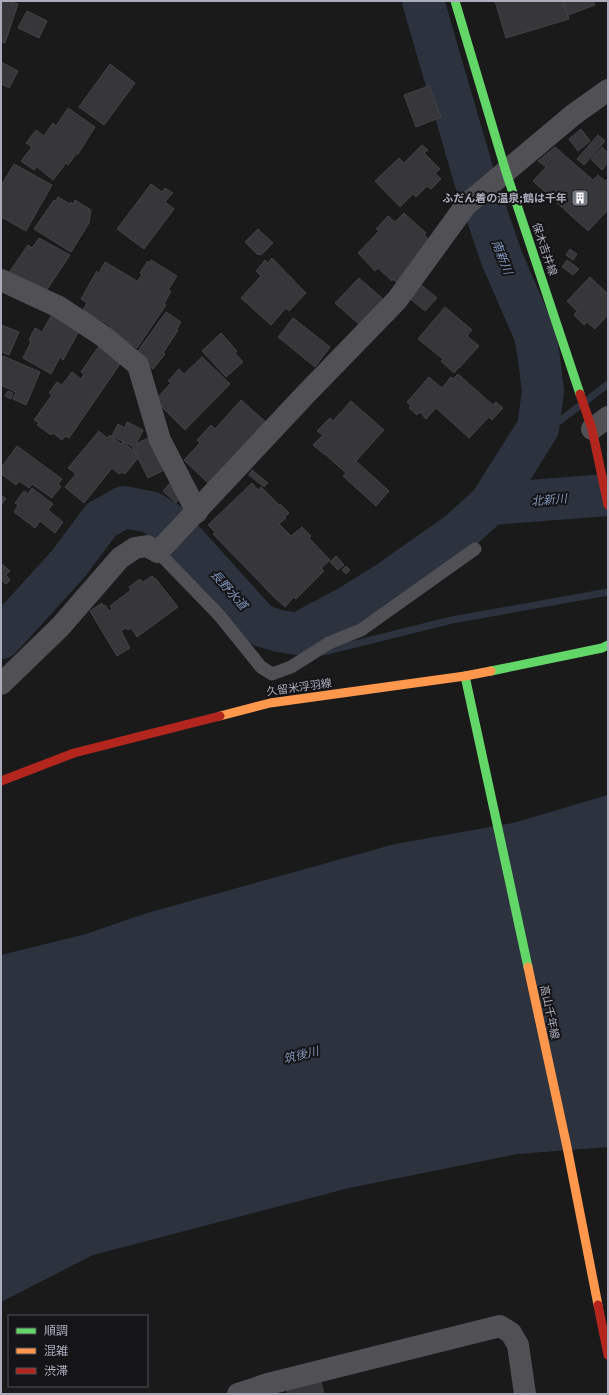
<svg xmlns="http://www.w3.org/2000/svg" width="609" height="1395" font-family="'IBM Plex Sans','Noto Sans JP',sans-serif">
<rect width="100%" height="100%" fill="#1a1a1b"/>
<path fill="#2c333e" d="M608,795v352l-91,7 -168,34 -256,67 -92,47v-347l85,-21 61,-21 248,-69 118,-21z"/>
<g fill="none" stroke-linecap="round" stroke-linejoin="round">
<g stroke="#2c333e" stroke-width="7">
<path d="M538,428l15,-2 55,-42"/>
<path d="M298,634l25,18 129,-32 156,-28"/>
</g>
<g stroke="#2c333e" stroke-width="42">
<path d="M490,504l118,-9"/>
<path d="M1,638l68,-75 32,-43 23,-13 26,5 17,10 93,103 19,6 19,3 50,-27 42,-26 68,-48 32,-29 48,-76 5,-37 -4,-33 -4,-23 -33,-76 -27,-79 -52,-179"/>
</g>
</g>
<g fill="#373739" stroke="#434347">
<path d="M1,1h8l9,3 -13,39 -4,-1z"/>
<path d="M495,1h68l6,18 -63,19z"/>
<path d="M563,1h30l2,4 -27,10z"/>
<path d="M27,11l20,10 -8,17 -21,-10z"/>
<path d="M1,62l17,9 -9,17 -8,-4z"/>
<path d="M110,64l25,19 -31,42 -25,-18z"/>
<path d="M429,86l12,31 -25,10 -12,-32z"/>
<path d="M68,108l27,19 -17,27 -1,-1 -9,12 -2,-2 -13,17 -16,-13 -3,3 -13,-9 11,-14 -6,-4 10,-13 8,6 9,-13 3,3z"/>
<path d="M581,129l9,12 -12,10 -9,-12z"/>
<path d="M598,135l7,6 -21,24 -7,-6z"/>
<path d="M422,145l6,5 -4,3 16,16 -5,4 6,6 -10,10 -4,-3 -11,11 -3,-3 -13,13 -25,-26 24,-23 5,5z"/>
<path d="M555,147l38,33 5,-5 7,6 3,-3v32l-20,21 -55,-50 13,-14 -8,-6z"/>
<path d="M602,147l6,6v10l-6,7 -11,-11z"/>
<path d="M14,164l38,21 -26,46 -25,-14v-24l2,-4 -2,-1v-2z"/>
<path d="M151,184l11,8 3,-4 8,5 -8,9 9,7 -30,40 -27,-20z"/>
<path d="M58,197l12,7 1,-2 2,2 2,-4 16,10 -2,13 -18,29 -37,-23 20,-29 2,1z"/>
<path d="M404,213l22,20 -2,2 7,6 -35,41 -3,-3 -1,2 -14,-13 -3,3 -17,-18 21,-22 -3,-2 12,-13 7,6z"/>
<path d="M258,229l15,14 -12,12 -2,-1 -1,1 -13,-13z"/>
<path d="M39,238l31,17 -24,36 -38,-17 20,-29 4,3z"/>
<path d="M570,249l7,5 -4,6 -7,-5z"/>
<path d="M272,258l34,35 -17,18 -3,-3 -15,17 -30,-27 20,-22 -5,-5 9,-11 3,3z"/>
<path d="M151,260l26,16 -9,14 3,1 -7,13 2,1 -29,43 -28,-19 2,-3 -28,-16 4,-7 -6,-4 16,-28 2,2 6,-11 32,19 5,-6 -2,-2 8,-12 2,2z"/>
<path d="M567,260l12,9 -6,6 -11,-8z"/>
<path d="M590,277l18,17v21l-13,14 -8,-7 -3,3 -10,-10 3,-4 -10,-10z"/>
<path d="M359,278l25,22 -23,26 -26,-23z"/>
<path d="M420,284l17,14 -12,13 -17,-14z"/>
<path d="M445,307l27,23 -5,6 12,10 -20,22h-1l-4,5 -13,-12 2,-2 -25,-20z"/>
<path d="M166,312l15,10 -4,7 1,1 -15,23 2,1 -12,15 -5,-4 -11,-13z"/>
<path d="M51,316l28,15 -16,29 -3,-3 -9,17 -28,-16 8,-16 -2,-2 6,-12 7,4z"/>
<path d="M293,318l4,3 33,26 -15,20 -37,-30z"/>
<path d="M1,325l18,7 -10,23 -8,-3z"/>
<path d="M221,333l16,18 -2,2 8,9 -17,15 -24,-26z"/>
<path d="M99,346l21,18 -51,74 -4,-2 -3,4 -9,-7 -2,2 -14,-10 2,-2 -5,-3 18,-25 -3,-2 8,-11 5,3 10,-13 9,7 3,-5 -3,-2z"/>
<path d="M3,356l37,16 -14,33 -13,-6 3,-7 -15,-7v-25z"/>
<path d="M202,357l28,27 -45,46 -30,-30 16,-17 -3,-2 11,-12 5,5z"/>
<path d="M458,374l35,31 3,-3 7,6 -11,12 -3,-3 -20,21 -33,-30 -10,11 -6,-7 -3,3 -8,-7 2,-2 -4,-4 22,-25 13,11 9,-11 2,2z"/>
<path d="M8,391l5,2 -2,6 -6,-3z"/>
<path d="M241,400l26,23 -57,62 -26,-25 16,-17 -3,-3 14,-15 4,4z"/>
<path d="M351,401l33,29 -28,31 33,30 -13,15 -33,-30 3,-3 -21,-19v1l-12,-10 10,-10 -6,-4 13,-13 3,3z"/>
<path d="M127,422l16,8 -7,14 14,-7 16,32 -18,9 -16,-32 -20,-10 6,-12 7,4z"/>
<path d="M99,431l8,7 3,-3 11,9 2,-2 11,9 4,7 -13,16 -3,-2 -3,2 -7,-6 -28,35 -19,-16 11,-13 -8,-6z"/>
<path d="M17,446l45,33 -4,5 3,2 -9,12 -20,-14 -3,4 -10,-7 -3,4 -15,-11v-6z"/>
<path d="M252,470l16,13 -4,4 -15,-12z"/>
<path d="M171,482l12,12 -7,9 -13,-12z"/>
<path d="M252,483l6,7 3,-3 18,18 1,-1 9,9 -4,4 1,1 -7,6 12,12 11,-9 9,9 -2,2 21,22 -9,8 3,3 -28,28 -2,-2 -9,10 -12,-11 -60,-62 2,-2 -7,-7z"/>
<path d="M32,488l21,16 -5,6 15,12 -8,11 -15,-12 -5,7 -21,-16 4,-7 -3,-2 9,-12 4,3z"/>
<path d="M1,495l5,4 -5,6z"/>
<path d="M336,556l8,9 -6,5 -8,-8z"/>
<path d="M1,563l9,8 -4,4 4,5 -4,4 -5,-4z"/>
<path d="M346,566l4,4 -4,4 -4,-4z"/>
<path d="M152,576l2,3 1,-1 23,29 -41,30 -6,-9 -3,2 -2,-2 -5,3 9,17 -13,8 -27,-45 12,-8 1,3 2,-1 4,6 3,-2 -2,-3 21,-16 -2,-3 11,-8 3,3z"/>
<path d="M321,1382l3,12h-36l-1,-4z"/>
</g>
<g fill="none" stroke-linecap="round" stroke-linejoin="round">
<path stroke="#505055" stroke-width="13" d="M158,552l61,63 42,52 11,7 19,-7 38,-24 32,-13 114,-81"/>
<g stroke="#505055" stroke-width="22">
<path d="M1,280l58,27 44,29 35,29 22,75 37,72"/>
<path d="M592,429l16,-12"/>
<path d="M1,684l59,-57 60,-69 15,-10 12,-2 11,6 146,-156 93,-96 69,-95 107,-90 35,-25"/>
<path d="M238,1394l30,-10 232,-58 11,7 7,12 7,49"/>
</g>
<g stroke="#63d668" stroke-width="9">
<path d="M455,1l51,171 74,222"/>
<path d="M491,671l111,-23 6,-3"/>
<path d="M465,676l63,291"/>
</g>
<g stroke="#ff974d" stroke-width="9">
<path d="M220,716l50,-13 195,-27 26,-5"/>
<path d="M528,967l39,180 31,158"/>
</g>
<g stroke="#b3261e" stroke-width="9">
<path d="M580,394l12,35 16,76"/>
<path d="M1,781l73,-28 146,-37"/>
<path d="M598,1305l10,50"/>
</g>
</g>
<defs>
<g id="building-square" transform="scale(0.9)"><rect x="-9" y="-9" width="18" height="18" rx="4" fill="#787a84" stroke="#151417"/><path d="M-4-6H4V6H1V3H-1V6H-4ZM-2.5-4.3h1.7v1.8h-1.7ZM.8-4.3h1.7v1.8H.8ZM-2.5-1h1.7V.8h-1.7ZM.8-1h1.7V.8H.8Z" fill="#fff"/></g>
</defs>
<g fill-rule="evenodd">
<use href="#building-square" x="580" y="198"/>
</g>
<g text-anchor="middle" stroke-width="4" stroke-linejoin="round" paint-order="stroke">
<g font-size="11" font-weight="bold" fill="#abadbd" stroke="#151417" text-anchor="end">
<text x="567" y="202">ふだん着の温泉;鶴は千年</text>
</g>
<g font-size="11" fill="#abadbd" stroke="#151417">
<text transform="translate(545 249) rotate(71)" y="4">保木吉井線</text>
<text transform="translate(299 687) rotate(-8)" y="4">久留米浮羽線</text>
<text transform="translate(550 1012) rotate(78)" y="4">高山千年線</text>
</g>
<g font-size="12" font-style="italic" fill="#7f96ba" stroke="#151417">
<text transform="translate(502 257) rotate(69)" y="4">南新川</text>
<text transform="translate(549 500) rotate(-5)" y="4">北新川</text>
<text transform="translate(229 590) rotate(48)" y="4">長野水道</text>
<text transform="translate(301 1055) rotate(-14)" y="4">筑後川</text>
</g>
</g>
<rect width="609" height="1395" fill="none" stroke="#abadbd" stroke-width="4"/>
<rect x="8" y="1315" width="140" height="72" fill="#151417" stroke="#515159"/>
<rect x="16" y="1328" width="20" height="6" fill="#63d668" stroke="#515159"/>
<text x="44" y="1335" font-size="12" fill="#abadbd">順調</text>
<rect x="16" y="1348" width="20" height="6" fill="#ff974d" stroke="#515159"/>
<text x="44" y="1355" font-size="12" fill="#abadbd">混雑</text>
<rect x="16" y="1368" width="20" height="6" fill="#b3261e" stroke="#515159"/>
<text x="44" y="1375" font-size="12" fill="#abadbd">渋滞</text>
</svg>
